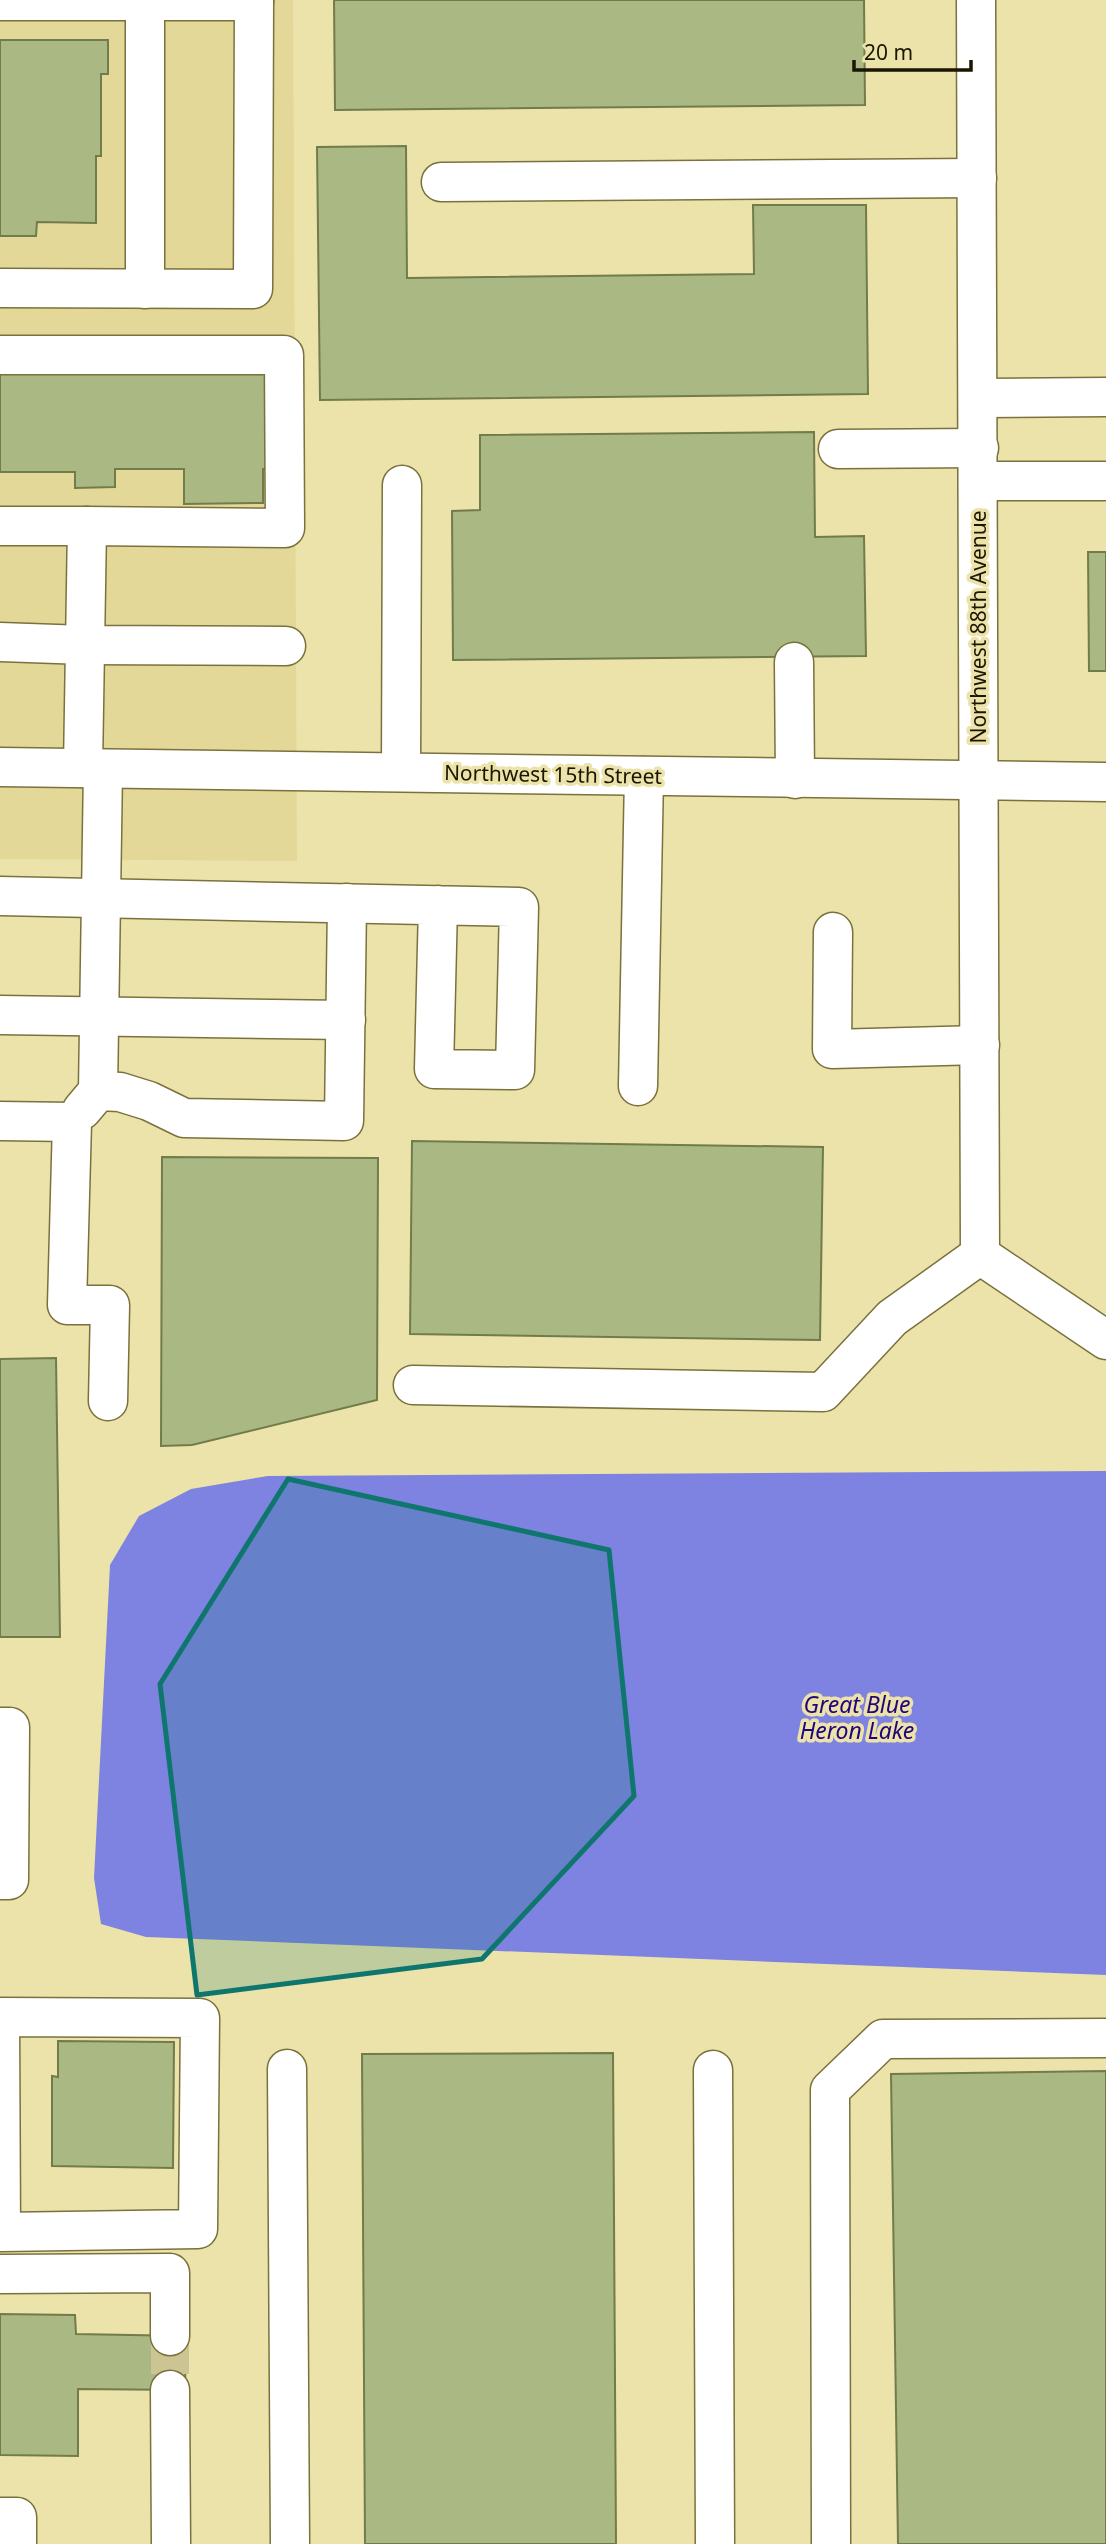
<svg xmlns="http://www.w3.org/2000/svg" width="1106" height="2544" font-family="'Noto Sans',sans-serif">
<rect width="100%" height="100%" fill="#ece3ab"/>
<path fill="#e3d898" d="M0,0h293l4,861 -297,-2z"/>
<path fill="#7e83e1" d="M1106,1471v504l-960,-38 -45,-13 -7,-46 16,-313 29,-49 52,-27 77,-13z"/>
<g fill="#aab883" stroke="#717c4a" stroke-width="2">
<path d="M334,0h530l1,105 -530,5z"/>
<path d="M0,40h108v34h-7v82h-5v67l-59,-1 -1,14h-36z"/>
<path d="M406,146l1,132 347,-4 -1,-69h113l2,189 -548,6 -3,-253z"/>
<path d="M268,370l2,99h-7v34l-79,1v-35h-69v18l-40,1v-16h-75v-100z"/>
<path d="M814,432l1,105 49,-1 2,120 -413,4 -1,-149 28,-1v-75z"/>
<path d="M1088,552h18v119h-17z"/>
<path d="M412,1141l411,6 -3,193 -410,-6z"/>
<path d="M162,1157l216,1 -1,242 -185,45 -31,1z"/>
<path d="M56,1358l4,279h-60v-278z"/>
<path d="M58,2041l116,1 -1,126 -121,-2v-90l6,1z"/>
<path d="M613,2053l3,491h-251l-3,-490z"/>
<path d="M1106,2071v473h-208l-7,-470z"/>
<path d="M0,2314l75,1 1,19 110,2 -1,54 -107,-1v67l-78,-1z"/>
</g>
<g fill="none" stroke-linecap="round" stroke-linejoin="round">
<path stroke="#ccc492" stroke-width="38" stroke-dasharray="38 19" stroke-linecap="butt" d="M170,2336v54"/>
<g stroke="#7a713d" stroke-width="41">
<g id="minor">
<path d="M976,0l4,1255"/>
<path d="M0,1h254"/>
<path d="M441,182l536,-4"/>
<path d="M0,288l253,1 1,-289"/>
<path d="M145,289v-288"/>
<path d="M0,355h284l1,173 -198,-2 -4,242"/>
<path d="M979,398l127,-1"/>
<path d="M838,449l141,-1"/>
<path d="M979,481h127"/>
<path d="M0,526h87"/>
<path d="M0,642l85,3 201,1"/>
<path d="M794,662l1,117"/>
<path d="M0,767l1106,15"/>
<path d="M401,772l1,-287"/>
<path d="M0,896l519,11 -4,163 -81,-1 4,-164"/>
<path d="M833,932l-1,117 148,-4"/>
<path d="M0,1015l346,5"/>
<path d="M638,1086l6,-310"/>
<path d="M98,1091l22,1 29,9 35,17 160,3 3,-218"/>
<path d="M82,1110l16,-19 5,-322"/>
<path d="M0,1121l72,1 -5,183h43l-2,96"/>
<path d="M980,1255l126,85"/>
<path d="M413,1385l410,7 69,-74 88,-63"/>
<path d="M0,1727h10l-1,153h-9"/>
<path d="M287,2069l3,475"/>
<path d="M713,2070l2,474"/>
<path d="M0,2232h1l197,-3 2,-211 -200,-1 1,215"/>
<path d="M0,2274l170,-1v63"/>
<path d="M170,2390l1,154"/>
<path d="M0,2517h17v27"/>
<path d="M831,2544l-1,-454 53,-51 223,-1"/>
</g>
</g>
<use href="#minor" stroke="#fff" stroke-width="38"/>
</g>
<path fill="#0f766e" fill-opacity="0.2" stroke="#0f766e" stroke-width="5" stroke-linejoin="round" d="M288,1479l321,71 25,246 -152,163 -285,36 -37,-311z"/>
<g text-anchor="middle" stroke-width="7" stroke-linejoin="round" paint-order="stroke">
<g font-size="21" fill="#1a1602" stroke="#ece3ab">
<text transform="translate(979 627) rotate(-90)" y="7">Northwest 88th Avenue</text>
<text transform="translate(553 775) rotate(1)" y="7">Northwest 15th Street</text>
</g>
<g font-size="23" font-style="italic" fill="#24047a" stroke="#ece3ab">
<text x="857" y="1713">Great Blue<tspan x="857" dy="26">Heron Lake</tspan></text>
</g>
</g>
<path d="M854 60v10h117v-10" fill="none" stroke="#1a1602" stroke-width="3.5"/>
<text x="864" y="60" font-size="21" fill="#1a1602" stroke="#ece3ab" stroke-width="5" paint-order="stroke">20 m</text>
</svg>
